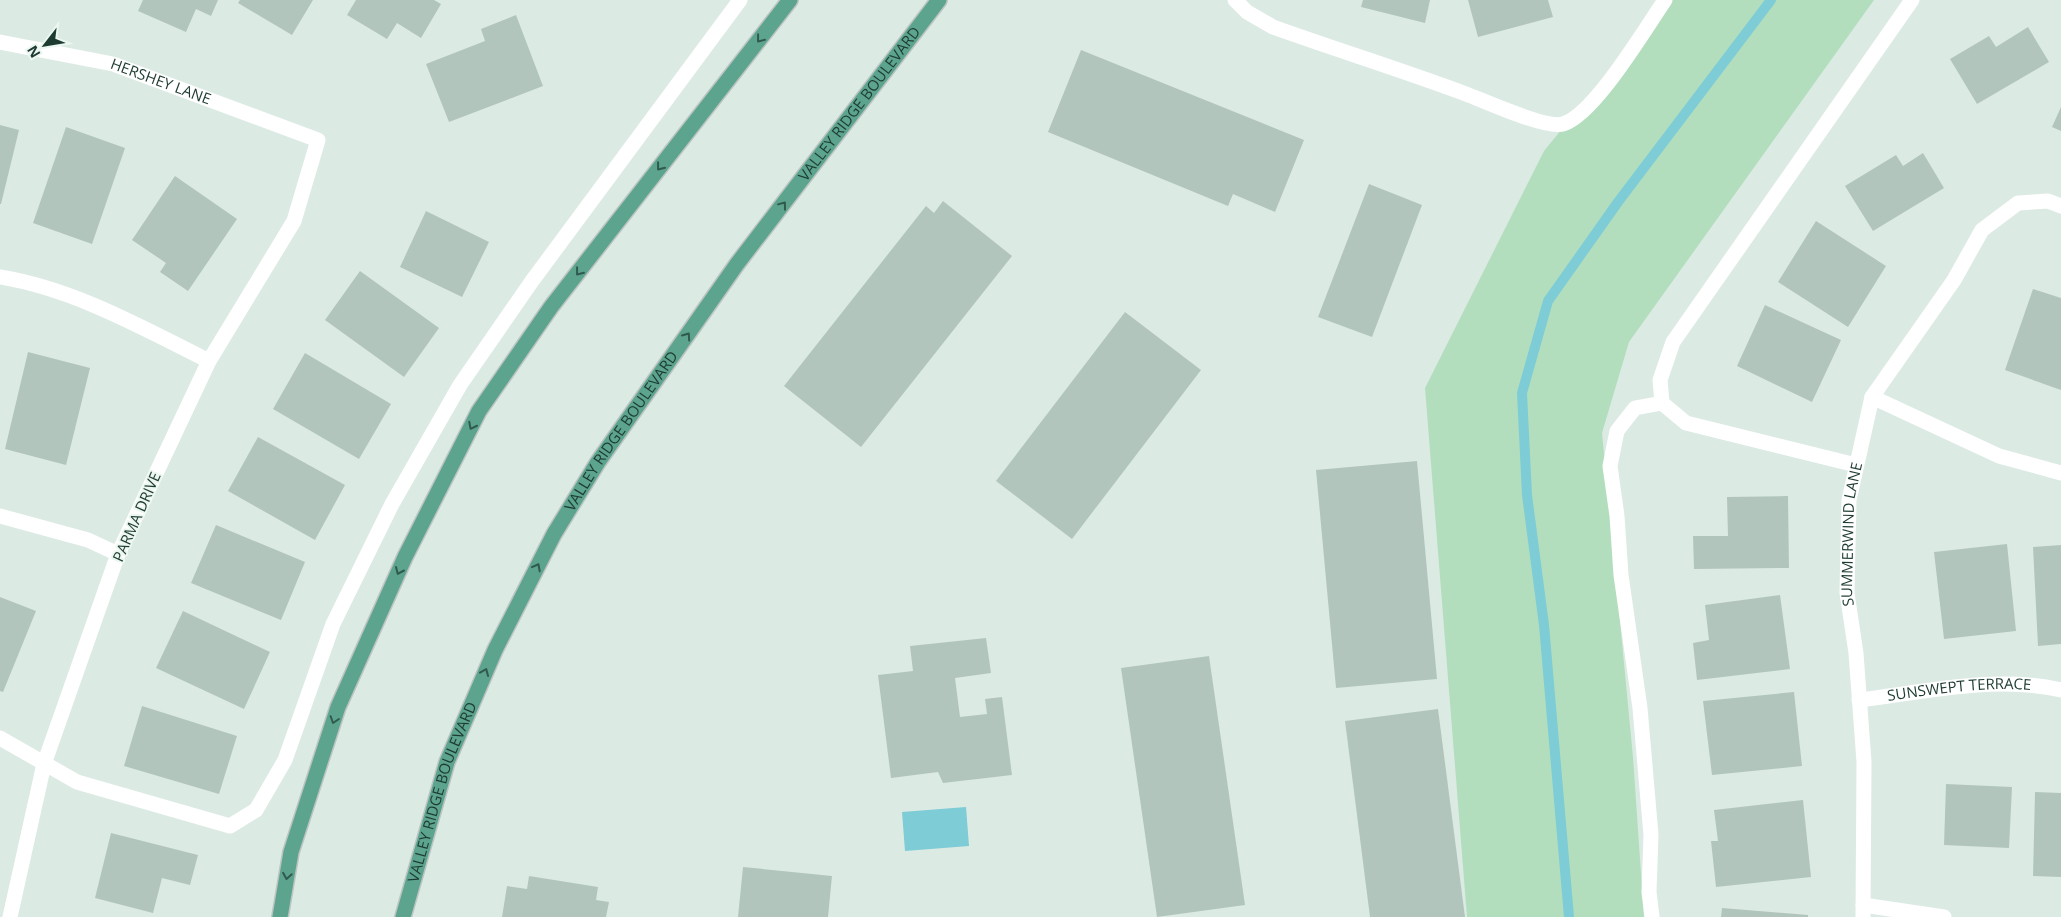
<svg xmlns="http://www.w3.org/2000/svg" width="2061" height="917" font-family="'Open Sans',sans-serif">
<rect width="100%" height="100%" fill="#dceae4"/>
<path fill="#b3debd" d="M1667,0h207l-245,342 -27,91 31,324 11,160h-177l-42,-529 119,-237z"/>
<path fill="#7eccd6" d="M966,807l3,39 -64,5 -3,-39z"/>
<g fill="none" stroke-linecap="round" stroke-linejoin="round">
<path stroke="#7eccd6" stroke-width="10" d="M1569,917l-25,-292 -17,-130 -5,-102 26,-92 70,-99 153,-202"/>
</g>
<g fill="#b2c5bc">
<path d="M143,0h75l-7,16 -15,-7 -10,23 -48,-21z"/>
<path d="M240,0h73l-21,35 -54,-32z"/>
<path d="M356,0h78l7,4 -20,34 -24,-15 -10,16 -40,-24z"/>
<path d="M1363,0h67l-5,23 -64,-16z"/>
<path d="M1468,0h80l5,17 -75,20z"/>
<path d="M516,15l27,71 -94,36 -23,-58 59,-23 -4,-12z"/>
<path d="M2028,27l21,35 -72,42 -27,-45 39,-23 7,11z"/>
<path d="M1081,50l223,90 -29,72 -42,-18 -5,12 -180,-74z"/>
<path d="M2061,107v24l-9,-4z"/>
<path d="M0,125l19,5 -18,74h-1z"/>
<path d="M66,127l59,21 -33,96 -59,-21z"/>
<path d="M1923,153l21,35 -71,43 -28,-45 51,-31 7,11z"/>
<path d="M175,176l62,43 -49,72 -28,-19 6,-9 -34,-23z"/>
<path d="M1369,184l53,21 -50,132 -54,-20z"/>
<path d="M943,201l69,55 -151,191 -77,-61 142,-180 8,7z"/>
<path d="M426,211l63,31 -27,55 -62,-30z"/>
<path d="M1816,221l70,45 -38,61 -70,-45z"/>
<path d="M360,271l79,57 -35,49 -79,-57z"/>
<path d="M2033,289l28,9v92l-56,-20z"/>
<path d="M1765,305l76,35 -29,62 -75,-36z"/>
<path d="M1125,312l76,58 -129,169 -76,-58z"/>
<path d="M28,352l62,16 -24,97 -61,-16z"/>
<path d="M305,353l86,51 -32,55 -86,-50z"/>
<path d="M258,437l87,48 -30,55 -87,-49z"/>
<path d="M1417,461l20,218 -101,9 -20,-218z"/>
<path d="M1788,496l1,72 -95,1 -1,-33h35l-1,-39z"/>
<path d="M216,525l89,37 -24,58 -90,-37z"/>
<path d="M2007,544l9,87 -72,8 -10,-87z"/>
<path d="M2061,545v99l-23,2 -5,-99z"/>
<path d="M1780,595l10,74 -93,11 -4,-37 16,-3 -4,-35z"/>
<path d="M0,597l36,14 -33,81 -3,-1z"/>
<path d="M183,611l87,41 -26,57 -88,-41z"/>
<path d="M986,638l5,35 -36,5 5,39 27,-3 -2,-15 17,-2 10,78 -69,8 -5,-11 -47,6 -13,-103 35,-4 -3,-25z"/>
<path d="M1209,656l36,249 -88,12 -36,-249z"/>
<path d="M1794,692l8,74 -90,9 -9,-74z"/>
<path d="M142,706l95,30 -18,58 -95,-28z"/>
<path d="M1438,709l27,208h-95l-25,-196z"/>
<path d="M1946,784l66,3 -3,61 -65,-3z"/>
<path d="M2035,792l26,1v84l-28,-1z"/>
<path d="M1803,800l8,77 -95,10 -5,-46h7l-4,-31z"/>
<path d="M111,833l87,22 -8,30 -28,-7 -9,35 -58,-15z"/>
<path d="M743,867l89,9 -4,41h-90z"/>
<path d="M529,876l69,11 -2,13 13,2 -3,15h-104l5,-31 20,3z"/>
<path d="M1722,908l86,7v2h-87z"/>
</g>
<g fill="none" stroke-linecap="round" stroke-linejoin="round">
<g stroke="#bbc4c1" stroke-width="18">
<g id="major">
<path d="M280,917l11,-65 47,-145 67,-150 74,-146 72,-104 239,-307"/>
<path id="s4" d="M403,917l44,-155 48,-112 59,-116 44,-72 139,-198 202,-264"/>
</g>
</g>
<g stroke="#fff" stroke-width="15">
<path d="M1235,0l12,12 26,15c64,23 129,43 193,67 19,7 79,35 97,30 31,-9 82,-95 102,-124"/>
<path id="s1" d="M0,42l113,22 205,76 -24,81 -85,140 -91,193 -74,210 -34,153"/>
<path d="M0,277c74,12 143,51 209,84"/>
<path d="M1872,397l127,59 62,17"/>
<path d="M1856,465l-170,-42 -24,-20 -2,-23 13,-38 239,-342"/>
<path d="M0,516l88,24 30,14"/>
<path id="s2" d="M1859,700c65,-8 137,-25 202,-10"/>
<path d="M0,738l77,44 153,44 26,-16 29,-50 48,-136 59,-120 68,-119 72,-104 208,-281"/>
<path d="M1863,905l81,12"/>
<path d="M1652,917l-3,-25 2,-57 -11,-127 -19,-133 -4,-59 -7,-50 7,-35 18,-23 27,-5"/>
<path id="s3" d="M1863,917l1,-155 -8,-109 -9,-60 2,-93 23,-103 82,-117 28,-50 36,-27 30,-2 13,5"/>
</g>
<use href="#major" stroke="#5da48f" stroke-width="15"/>
</g>
<defs><path id="oneway-chevron" d="M-2-3.5L2.5 0L-2 3.5" fill="none" stroke-width="1.6" stroke-linecap="round" stroke-linejoin="round" transform="scale(1.25)"/></defs>
<g stroke="#305a4d">
<use href="#oneway-chevron" transform="translate(760 39) rotate(128)"/>
<use href="#oneway-chevron" transform="translate(660 167) rotate(128)"/>
<use href="#oneway-chevron" transform="translate(783 205) rotate(-53)"/>
<use href="#oneway-chevron" transform="translate(579 272) rotate(128)"/>
<use href="#oneway-chevron" transform="translate(687 336) rotate(-55)"/>
<use href="#oneway-chevron" transform="translate(472 426) rotate(117)"/>
<use href="#oneway-chevron" transform="translate(537 567) rotate(-62)"/>
<use href="#oneway-chevron" transform="translate(399 571) rotate(114)"/>
<use href="#oneway-chevron" transform="translate(485 672) rotate(-67)"/>
<use href="#oneway-chevron" transform="translate(334 720) rotate(108)"/>
<use href="#oneway-chevron" transform="translate(287 876) rotate(99)"/>
</g>
<g text-anchor="middle" stroke-width="4" stroke-linejoin="round" paint-order="stroke">
<g font-size="15" fill="#1d3b31" stroke="#edf7f1">
<text dy="5" stroke="none"><textPath href="#s1" startOffset="166">HERSHEY LANE</textPath></text>
<text dy="5" stroke="none"><textPath href="#s4" startOffset="941">VALLEY RIDGE BOULEVARD</textPath></text>
<text dy="5" stroke="none"><textPath href="#s4" startOffset="536">VALLEY RIDGE BOULEVARD</textPath></text>
<text transform="translate(137 517) rotate(-66)" y="5">PARMA DRIVE</text>
<text dy="5" stroke="none"><textPath href="#s3" startOffset="384">SUMMERWIND LANE</textPath></text>
<text dy="5" stroke="none"><textPath href="#s2" startOffset="101">SUNSWEPT TERRACE</textPath></text>
<text dy="5" stroke="none"><textPath href="#s4" startOffset="131">VALLEY RIDGE BOULEVARD</textPath></text>
</g>
</g>
<g transform="translate(45 45) rotate(239)" stroke="#edf7f1" stroke-width="4" paint-order="stroke">
<path d="M0-4L9 19L0 12L-9 19Z" fill="#1d3b31"/>
<text y="-8" font-size="14" font-weight="bold" text-anchor="middle" fill="#1d3b31">N</text>
</g>
</svg>
